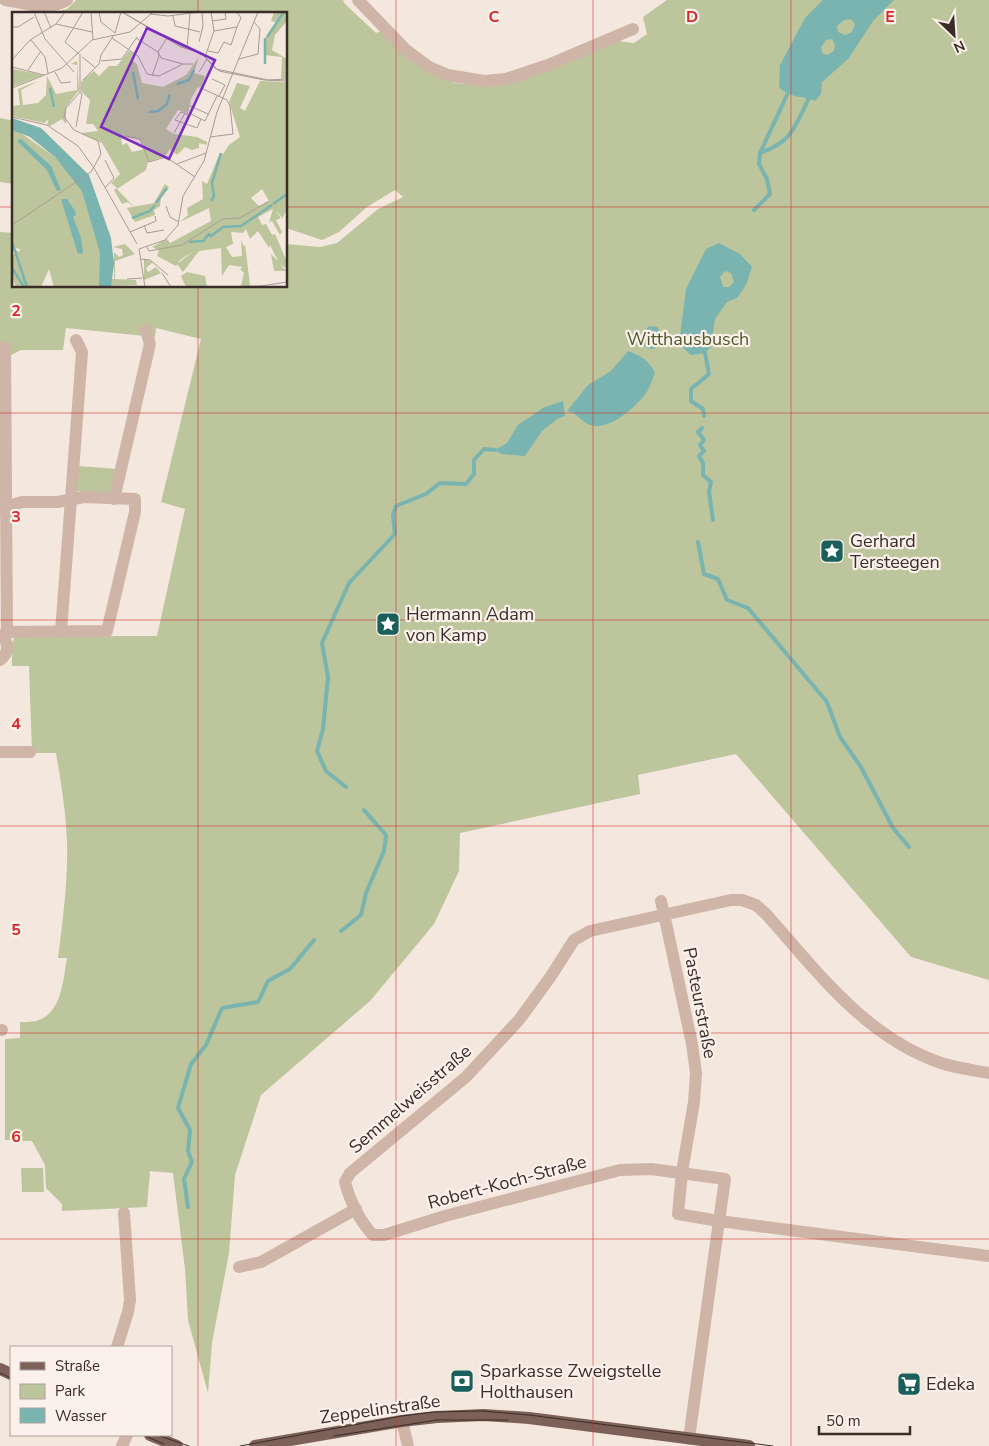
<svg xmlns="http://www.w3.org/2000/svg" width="989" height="1446" font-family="'Nunito Sans',sans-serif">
<rect width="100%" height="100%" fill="#f4e7dd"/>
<g fill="#bcc59b">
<path d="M76,0h267l2,4 31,29 5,-2 48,41 27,11 21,2 140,-44 17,2 13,-9 -4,-17 24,-17h322v980l-78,-23 -175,-203 -98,21 2,19 -180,39 -1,38 -25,53 -64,77 -109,94 -26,80 -6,78 -17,90 -4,50 -20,-73 -3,-51 -12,-96 -23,-2 -3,36 -85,4v-7l-16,-16 -1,-23 -13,-24 -27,-1v-101l15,-1v-16c5,0 11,0 16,-1 26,-7 27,-41 31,-63h-9c5,-39 10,-77 9,-116 -1,-30 -6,-60 -11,-89h-24l-3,-87h-17v-22l3,-8h142l28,-127 -24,-7 40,-163 -45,-11 -1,9 -89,-9 -3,22h-42l-21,11v-129l14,1v53h272v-42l34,3 17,-4 41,-34 25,-12 -8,-7 -28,17 -28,25 -17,8 -36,-12v-214h-236l17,-5z"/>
<path d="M0,118l14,3v63l-14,-2z"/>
<path d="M78,466l40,3 -5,20 -5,4 -33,-2z"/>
<path d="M21,1168h22l1,24h-22z"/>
</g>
<g fill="#79b4b0" fill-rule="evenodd">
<path d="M823,0h71l-21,21 -25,38 -26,23 -1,12 -6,7c-14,-6 -24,-2 -36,-14l1,-22 25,-47zM851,19l4,5 -3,8 -7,3 -7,-3 -1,-6 7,-6zM832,39l3,5 -1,7 -7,4 -5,-2 -1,-6 5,-7z"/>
<path d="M719,243l21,11 12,13 -6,18 -9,13 -10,4 -12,17 -4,28 -6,6 -14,2 -12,-11 7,-55 20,-40zM725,271l6,2 3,9 -5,5h-6l-3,-10z"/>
<path d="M649,326l9,1 3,15 -7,7 -7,-1 -6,-5v-8z"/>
<path d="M628,351c13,5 21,9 27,22 -3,7 -6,18 -12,24 -11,13 -35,34 -53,28 -9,-3 -13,-13 -23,-14l21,-26 23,-14z"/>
<path d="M563,401l2,15 -8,3 -15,12 -17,25 -24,-2 -6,-4 12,-7 11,-18 25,-17z"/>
</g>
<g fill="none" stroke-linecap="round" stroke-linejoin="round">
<g stroke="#79b4b0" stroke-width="4">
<path d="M760,153c33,-12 34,-25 49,-55"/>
<path d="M754,210l16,-16 -3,-15 -8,-15 1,-11 27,-58"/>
<path d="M675,344h4"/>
<path d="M704,416l-1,-7 -12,-8v-12l18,-15 -4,-21"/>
<path d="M702,428l-4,4 6,8 -4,5 4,6 -5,5 4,7v12l8,7 -2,10 4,28"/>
<path d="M698,542l6,32 14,5 9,21 21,8 79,94 13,35 21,30 32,61 16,19"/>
<path d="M346,787l-20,-16 -9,-20 6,-22 5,-52 -6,-34 27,-60 46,-49 -2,-19 3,-9 30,-12 14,-11 26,1 8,-10v-14l10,-11 11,1"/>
<path d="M341,931l20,-16 5,-22 18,-42 2,-16 -22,-25"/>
<path d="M188,1207l-4,-28 8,-17 -4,-11 2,-21 -12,-22 13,-44 15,-19 16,-37 36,-6 10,-21 22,-12 24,-29"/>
</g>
<g stroke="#ceb5a7" stroke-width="12">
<path d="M5,0c20,3 43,12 62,0"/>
<path d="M358,0l47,49 24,18 19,8 36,6 22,-2 42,-14 85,-36"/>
<path d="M114,499l36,-155 -4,-14"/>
<path d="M0,509l22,-7h36l26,-5 51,2v13l-28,119 -100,1"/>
<path d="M61,632l21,-280 -6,-12"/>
<path d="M0,635c10,7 9,18 0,25"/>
<path d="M2,636l5,-4 -2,-285"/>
<path d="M0,752h30"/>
<path d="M661,901l3,13 28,130 4,29 -2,29 -12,70 -4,42 41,7 6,-42 -74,-10 -31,1 -175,46 -61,19h-11c-13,-14 -23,-34 -28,-53l5,-9 116,-96 53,-57 32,-44 23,-36 16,-9 141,-31h11l14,5 10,9c51,57 99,123 175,149 15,5 32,7 48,10"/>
<path d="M0,1030h2"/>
<path d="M239,1267l22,-5 95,-53"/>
<path d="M117,1347l11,-35 2,-12 -6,-87"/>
<path d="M402,1421l6,25"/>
<path d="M689,1439l30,-218 270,35"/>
<path d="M122,1446l5,-11"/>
</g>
<g stroke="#7d6158" stroke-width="12">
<path d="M0,1369l11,5"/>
<path d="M150,1435l27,11"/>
<path d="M255,1446l147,-25 35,-4 47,-2 45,3 220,28"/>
</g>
<g stroke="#3a2c28" stroke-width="1">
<path d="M0,1373l11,5"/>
<path d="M143,1435l21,9"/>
<path d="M157,1435l32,11"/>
<path d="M334,1436l103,-16h71"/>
<path d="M240,1446l162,-30 31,-4 49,-1 47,4 244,31"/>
</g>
</g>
<path fill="none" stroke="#d62828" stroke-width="1" stroke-opacity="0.55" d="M198,0v14M396,0v1446M593,0v1446M791,0v1446M0,207h14M286,207h703M198,286v1160M0,413h989M0,620h989M0,826h989M0,1033h989M0,1239h989"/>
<defs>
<g id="sight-square" transform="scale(1.25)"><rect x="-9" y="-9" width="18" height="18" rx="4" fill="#1a5f5c" stroke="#fbf1ea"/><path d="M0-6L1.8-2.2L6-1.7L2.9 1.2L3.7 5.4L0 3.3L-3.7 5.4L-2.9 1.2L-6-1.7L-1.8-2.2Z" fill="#fff"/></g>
<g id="bank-square" transform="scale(1.25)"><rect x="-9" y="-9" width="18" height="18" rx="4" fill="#1a5f5c" stroke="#fbf1ea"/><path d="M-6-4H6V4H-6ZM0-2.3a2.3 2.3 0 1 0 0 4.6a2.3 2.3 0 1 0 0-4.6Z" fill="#fff"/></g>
<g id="supermarket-square" transform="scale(1.25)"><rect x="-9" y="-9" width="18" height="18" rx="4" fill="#1a5f5c" stroke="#fbf1ea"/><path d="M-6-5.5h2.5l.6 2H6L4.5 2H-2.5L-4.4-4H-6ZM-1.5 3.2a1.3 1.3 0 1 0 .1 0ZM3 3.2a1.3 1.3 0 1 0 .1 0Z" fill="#fff"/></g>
</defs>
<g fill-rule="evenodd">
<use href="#sight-square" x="832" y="551"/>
<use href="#sight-square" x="388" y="624"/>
<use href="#bank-square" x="462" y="1381"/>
<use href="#supermarket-square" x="909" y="1384"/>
</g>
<g text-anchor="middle" stroke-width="4.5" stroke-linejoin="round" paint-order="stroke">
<g font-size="18" fill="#4e5a2a" stroke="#fbf1ea">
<text x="688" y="345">Witthausbusch</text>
</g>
<g font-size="18" fill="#3a2c28" stroke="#fbf1ea" text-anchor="start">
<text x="850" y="547">Gerhard<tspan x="850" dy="21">Tersteegen</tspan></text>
<text x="406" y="620">Hermann Adam<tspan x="406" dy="21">von Kamp</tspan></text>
<text x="480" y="1377">Sparkasse Zweigstelle<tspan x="480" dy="21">Holthausen</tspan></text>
<text x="926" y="1390">Edeka</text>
</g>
<g font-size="18" fill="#3a2c28" stroke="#fbf1ea">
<text transform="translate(700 1003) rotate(79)" y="6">Pasteurstraße</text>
<text transform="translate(410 1099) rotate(-41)" y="6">Semmelweisstraße</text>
<text transform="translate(507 1182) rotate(-15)" y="6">Robert-Koch-Straße</text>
<text transform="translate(380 1409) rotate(-8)" y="6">Zeppelinstraße</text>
</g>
</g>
<g transform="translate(12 12)">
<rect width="275" height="275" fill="#f4e7dd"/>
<path d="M262,0h13v9l-12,14 -3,15 15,9v19l-6,1 1,-22 -17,-2v-17l13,-15 -7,-2zM117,39l5,3 -3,5 6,5 5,19 21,4 23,-12 13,-18 -5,16 11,3 -4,11 -4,1 -6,11 -3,15 -10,-4 -12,19 8,5 23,3 10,5v3l-8,-2v5l-7,2 -7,-3 -8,8 -7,-6 -5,7 -17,6 -2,8 -29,19 18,19 -7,-6 -6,2 -8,-14 3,-2 -6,-5 9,-9 -18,-31 -21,-10 17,-2 -5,-7h-7l4,-24 -9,-9v-9l13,-11 5,5 10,-10h8zM113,125l16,3 4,9 -13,3 -5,-9 -5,2 -1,-7zM65,49l2,29 -13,17v17l-4,-5 -12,7 -3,-1 2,-6 -5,4 -32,-7v-10l8,-1 -2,-16 20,-8 -17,9 2,15 15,-2 8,-8 1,-19 9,18 21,-4v-25l-6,-1zM1,57l30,6 -31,12zM248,69l27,1v127l-5,10v-2l-6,-6 5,7 -5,2 6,12 -2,3 -8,-14 -3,1 4,-13 -15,8 4,8 4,-1 6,11 3,-1 12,28 -1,6 -7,-4 8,7h-13l-3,-17 7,7 -8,-16 -1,3 -11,-17 -8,8 -4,-10 -3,4 -12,-1 2,12 -7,3 6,10 10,-1 -1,-16 3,7 1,-3 5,42h-9l3,-13 -4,-4 3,-2 -14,-2 -7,11 -1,-28 -22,3 -16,21 -6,-8 17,-13 -14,9 -4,6 -19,-10 2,-6 -7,-3 15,-8 3,4 41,-22 -2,-13 -29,14 8,-7 -1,-7 16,-9 -1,-18 5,3 13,-31 3,1 6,-9 11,-8 -11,-35 8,-19 13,3 -10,22 5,3zM250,177l7,12 -10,5 -8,-8zM0,115l43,30 22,26 7,-5 23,101h7v-27l5,5 4,-2 -1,-6 -9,-2 12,-3 10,10 -20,7v18l21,1 1,5 -83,2 -5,-18 -8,18h-14l-12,-38 4,3 1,-3 -5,-1 -3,-8zM153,172l4,3 -8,10 -1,9 -6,4 1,5 -20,7 -8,-14 27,-5zM3,241l11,28v6h-10l-4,-11v-20zM132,247l9,3 -7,6 2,4 8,-5 5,6 -17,7zM175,260l18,4 2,11h-21l-5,-11z" fill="#bcc59b" fill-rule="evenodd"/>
<path d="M0,106l29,10 48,47 22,63 3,26 -3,23h-12l1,-34 -18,-62 -27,-34 -25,-20 -18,-7zM9,127l30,27 10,24 -4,1 -10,-21 -30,-29zM49,187h6l8,12 1,4 -3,2 8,21 2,15 -5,1z" fill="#79b4b0"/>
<path fill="none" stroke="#79b4b0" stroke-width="2.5" d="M255,25l17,-25M253,52v-26M121,60l5,27M165,72l12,-4 5,-10M38,76l4,19M137,100l9,-1 9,-7 3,-10M0,110l17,5 15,11 38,38M72,167l12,20 17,64 -7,24M199,189l3,-5 -2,-13 9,-30M144,191l11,-15M261,192l14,-10M120,206l18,-7 5,-6M0,230l15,45M177,230l14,-1 6,-7 2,2 12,-9 18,-1 31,-21M0,256l12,19"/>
<path fill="none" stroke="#aa9c95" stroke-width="1" d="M22,0l11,27 29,33M32,0l7,16M79,0l2,28M87,0l2,10 14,11 6,-21M110,0l59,34 20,7 15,16 52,11 19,-1M110,0l59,35 20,6 18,18 45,9 23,1M138,2l18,2 32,-4M161,4l2,10 25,6M200,9l14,-2 -1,-7M44,12l36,8M0,15h6l16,-10M202,19l23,-4 4,-9 -4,-6M101,24l-1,2 26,18 9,18 12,2 24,-12h10M124,26l22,14 9,-14M19,28l14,17 3,16M187,30l4,-16 -1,-14M175,36l3,-34M196,39l10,2 6,-11 7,3 6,-18M67,42l-14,-12 18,-30M147,44l-1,-4 3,6 22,6M70,45l14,11M193,45l9,-26 -3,-19M227,47l19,-5 2,-25 -6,-7M0,48l18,-20 26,-16 9,-12M89,49l21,-2 15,-22M0,55l32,8M16,58l13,-19M43,60l6,11 10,-1M187,60l8,-13M140,64l7,-20M200,67l13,6 -6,11M71,68l16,-16 2,-9 11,-17M0,76l50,-20 30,-28 38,-8 23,-20M189,76l26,12 3,6 3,28 -23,3M178,94l18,8M179,102l14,7 12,-25M176,103l-7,-3 -6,8 22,8 4,-9M0,105l35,8 31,21 16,22M64,115l6,-33 -2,-2M162,121l11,-20M167,123l10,-20M114,124l14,3 9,23 17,-5 29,20M165,152l29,-11M82,156l43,76M93,176l9,-10 -9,-18M154,194l4,11 9,5M0,213l79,-53 10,-18 -3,-13 -24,-11 -10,-13 2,-9 14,-16v-38M132,213l3,8 17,-3M118,220l26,-11 -1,-5M135,235l2,4 33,-6 41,-26 17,-1 29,-17M127,237l26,-9 13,-15 5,-29 21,-35 13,-49 41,-100M127,237l6,38M129,247l9,1 18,15M150,261l9,14M115,267l15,-1M201,275l48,-1 26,-4"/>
<path fill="#7b2cbf" fill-opacity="0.15" stroke="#7b2cbf" stroke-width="2.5" d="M135,16l68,32 -46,99 -68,-32z"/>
<rect width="275" height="275" fill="none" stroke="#3a2c28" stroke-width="2.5"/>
</g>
<g font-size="16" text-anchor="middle" font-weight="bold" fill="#d62828" stroke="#fbf1ea" stroke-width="4.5" stroke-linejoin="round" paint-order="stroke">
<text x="494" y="22">C</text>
<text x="692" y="22">D</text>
<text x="890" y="22">E</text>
<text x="16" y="316">2</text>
<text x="16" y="522">3</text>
<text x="16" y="729">4</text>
<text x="16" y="935">5</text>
<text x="16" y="1142">6</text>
</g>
<rect x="10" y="1346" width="162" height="90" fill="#fbf1ea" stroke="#aea29c"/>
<rect x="20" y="1362" width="25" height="8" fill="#7d6158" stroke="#aea29c"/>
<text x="55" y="1371" font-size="15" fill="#3a2c28">Straße</text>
<rect x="20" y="1384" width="25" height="15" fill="#bcc59b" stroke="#aea29c"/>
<text x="55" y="1396" font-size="15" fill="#3a2c28">Park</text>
<rect x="20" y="1408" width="25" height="15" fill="#79b4b0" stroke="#aea29c"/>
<text x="55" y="1421" font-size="15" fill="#3a2c28">Wasser</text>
<g transform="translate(954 35) rotate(155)" stroke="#fbf1ea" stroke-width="4" paint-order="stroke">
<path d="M0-4L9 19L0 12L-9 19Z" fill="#3a2c28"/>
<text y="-8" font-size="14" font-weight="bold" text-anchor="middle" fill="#3a2c28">N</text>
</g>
<path d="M819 1426v8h91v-8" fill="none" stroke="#3a2c28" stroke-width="2.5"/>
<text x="826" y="1426" font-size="15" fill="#3a2c28" stroke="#fbf1ea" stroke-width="4" paint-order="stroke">50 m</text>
</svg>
